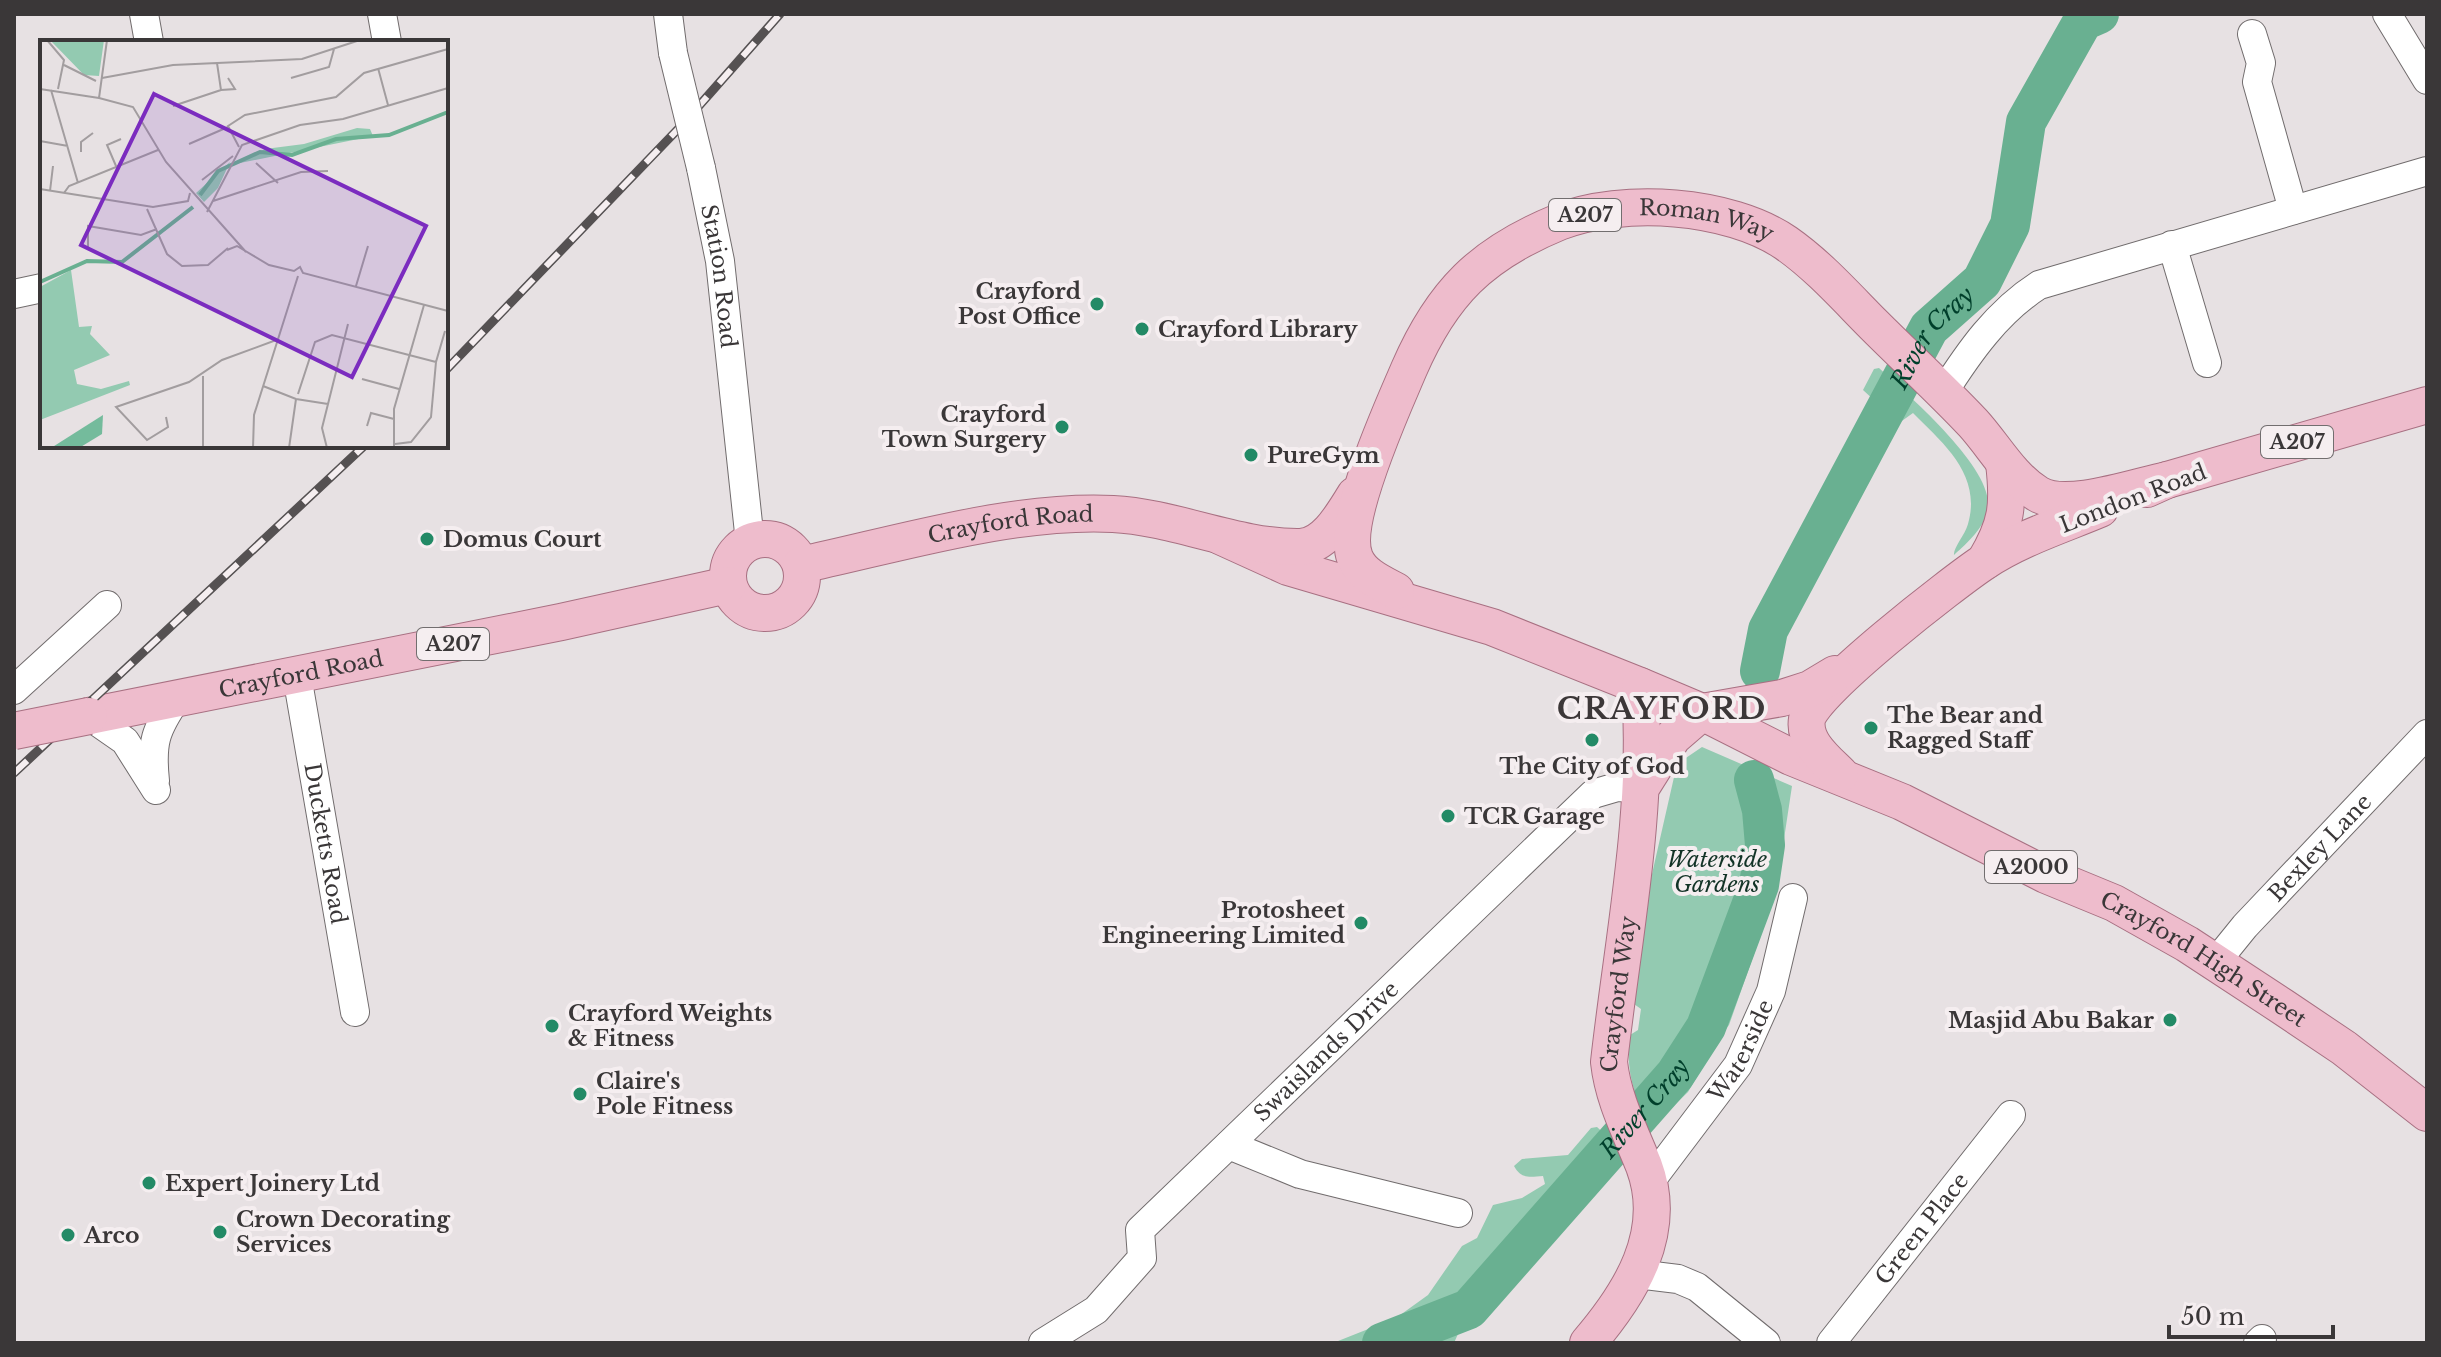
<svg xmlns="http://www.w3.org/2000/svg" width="2441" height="1357" font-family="'Libre Baskerville',serif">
<rect width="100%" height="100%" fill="#e7e1e3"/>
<g fill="#93cab1">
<path d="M1879,368c28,26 113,99 109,138 -2,21 -20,36 -34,49 -1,-7 11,-20 14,-31 14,-49 -24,-80 -55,-111l-14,10 -36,-33 11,-21z"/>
<path d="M1702,747l90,39 -16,106 -47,133 -21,28 2,2 -22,37 -39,38c-14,-34 -24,-58 -19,-95l8,-5 3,-21 -7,-5 13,-108 30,-132z"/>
<path d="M1597,1127c18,15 12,36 4,56l-25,10 -36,52 -30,10 -3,14 -42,49 -11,25h-121l63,-25 32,-23 34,-49 15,-8 16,-33 29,-7 23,-14 -2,-8c-14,1 -22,3 -29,-10l8,-7 46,-4 23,-27z"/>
</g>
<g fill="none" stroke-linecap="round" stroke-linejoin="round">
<g stroke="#69b091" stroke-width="40">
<path id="s1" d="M1760,671l8,-41 161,-302 53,-47 28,-56 16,-103 57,-101 16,-7"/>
<path id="s2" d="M1382,1343l87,-34 206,-234 31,-48 53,-142 6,-40 -3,-35 -8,-30"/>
</g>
<g stroke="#716c6d" stroke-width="30">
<g id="minor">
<path d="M144,14l5,28"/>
<path d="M382,14l5,28"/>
<path d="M668,14l5,39"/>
<path d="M2387,14l40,66"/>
<path d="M2252,34l9,29 -4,19 36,128"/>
<path id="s3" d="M701,168l19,93 30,281"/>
<path d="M2172,245l35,118"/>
<path d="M14,294l28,-6"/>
<path d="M1943,393c26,-41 54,-81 96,-108l388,-114"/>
<path id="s4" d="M297,676l58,336"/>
<path d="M14,690l93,-85"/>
<path d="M89,716l36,25 31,49"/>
<path d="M155,781c-4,-38 0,-51 22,-83"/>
<path id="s5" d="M2215,963l30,-37 182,-192"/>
<path d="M1229,1145l71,29 158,39"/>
<path id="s6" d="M1649,1183l89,-118 33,-74 22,-93"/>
<path d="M1637,1274l41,5 19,8 69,56"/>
<path id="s7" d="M1043,1343l53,-33 46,-52 -2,-28 453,-436 24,-7 24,1"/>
<path id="s8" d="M1831,1343l180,-228"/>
<path d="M2258,1343l4,-4"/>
</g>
</g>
<g stroke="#a87082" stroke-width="38">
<g id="major">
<path d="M2147,489l20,-9 260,-75"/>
<path id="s9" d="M1220,536l68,31 204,60 148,59 62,26 89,45 111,45 144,73 68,28 73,41 96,63 61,41 83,65"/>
<circle cx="765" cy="576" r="37"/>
<path d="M1985,561c22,-37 24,-56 19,-98"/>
<path id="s10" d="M801,565c98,-21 212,-56 312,-51 62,3 125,34 187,33 26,-1 43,-33 55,-52"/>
<path id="s11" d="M1396,591c-15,-8 -34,-16 -41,-33 -15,-37 38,-151 54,-189 33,-76 72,-115 150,-147 64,-25 170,-18 227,21 33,23 61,55 88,82 33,33 67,64 99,98 21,23 38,55 65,71 28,17 96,-7 129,-14"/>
<path id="s12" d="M89,716l472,-94 167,-37"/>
<path d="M1840,774c-14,-14 -37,-32 -33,-55 5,-27 148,-138 177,-157 34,-23 78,-37 116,-53"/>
<path d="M1644,783l29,-46 29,-25 80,-14 28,-9 25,-15"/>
<path id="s13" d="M1588,1343c42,-49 81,-110 56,-177 -14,-35 -31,-67 -35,-104 14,-125 40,-249 31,-376"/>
</g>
</g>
<use href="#minor" stroke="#fff" stroke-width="28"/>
<use href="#major" stroke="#eebccc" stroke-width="36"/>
<g stroke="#555152" stroke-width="9">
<g id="rail">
<path d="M446,370l236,-245 98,-111"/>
<path d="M14,773l350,-327"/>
</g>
</g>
<use href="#rail" stroke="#f5eef0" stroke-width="6" stroke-dasharray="18" stroke-linecap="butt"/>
<g stroke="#716c6d" stroke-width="30" stroke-linecap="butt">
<path id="minor-bridge" d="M673,53l28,115"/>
</g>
<g stroke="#a87082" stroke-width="38" stroke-linecap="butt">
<path id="major-bridge" d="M14,731l75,-15"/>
</g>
<use href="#minor-bridge" stroke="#fff" stroke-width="28"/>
<use href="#major-bridge" stroke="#eebccc" stroke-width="36"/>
</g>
<g fill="#238a66" stroke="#f5eef0" stroke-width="3">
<circle cx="1097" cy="304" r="8"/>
<circle cx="1142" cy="329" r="8"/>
<circle cx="1062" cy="427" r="8"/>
<circle cx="1251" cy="455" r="8"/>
<circle cx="427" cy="539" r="8"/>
<circle cx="1871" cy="728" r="8"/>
<circle cx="1592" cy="740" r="8"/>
<circle cx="1448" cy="816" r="8"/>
<circle cx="1361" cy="923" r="8"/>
<circle cx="2170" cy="1020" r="8"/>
<circle cx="552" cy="1026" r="8"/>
<circle cx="580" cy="1094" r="8"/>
<circle cx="149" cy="1183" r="8"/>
<circle cx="220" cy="1232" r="8"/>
<circle cx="68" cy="1235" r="8"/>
</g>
<g text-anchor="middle" stroke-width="8" stroke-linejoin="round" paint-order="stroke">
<g fill="#f5eef0" stroke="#726e6f" stroke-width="2">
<rect x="1549" y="199" width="72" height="32" rx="6"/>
<rect x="2261" y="426" width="72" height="32" rx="6"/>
<rect x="417" y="628" width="72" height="32" rx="6"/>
<rect x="1985" y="851" width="92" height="32" rx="6"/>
</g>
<g font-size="20" font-weight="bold" fill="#3a3738">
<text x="1585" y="222">A207</text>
<text x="2297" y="449">A207</text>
<text x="453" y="651">A207</text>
<text x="2031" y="874">A2000</text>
</g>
<g font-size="22" fill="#3a3738" stroke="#f5eef0">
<text dy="8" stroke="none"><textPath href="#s11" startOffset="620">Roman Way</textPath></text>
<text dy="8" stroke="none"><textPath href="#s3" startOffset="110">Station Road</textPath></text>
<text transform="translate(2133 498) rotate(-21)" y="8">London Road</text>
<text dy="8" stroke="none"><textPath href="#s10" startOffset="214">Crayford Road</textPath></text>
<text dy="8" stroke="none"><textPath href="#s12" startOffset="216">Crayford Road</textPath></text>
<text dy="8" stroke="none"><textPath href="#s4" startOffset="170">Ducketts Road</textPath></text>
<text dy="8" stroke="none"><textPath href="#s5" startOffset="156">Bexley Lane</textPath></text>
<text dy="8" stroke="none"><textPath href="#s9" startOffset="1074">Crayford High Street</textPath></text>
<text dy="8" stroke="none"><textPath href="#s13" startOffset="374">Crayford Way</textPath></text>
<text dy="8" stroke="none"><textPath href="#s6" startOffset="162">Waterside</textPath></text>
<text dy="8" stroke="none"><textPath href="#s7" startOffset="418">Swaislands Drive</textPath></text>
<text dy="8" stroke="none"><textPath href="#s8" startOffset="146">Green Place</textPath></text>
</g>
<g font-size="22" font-weight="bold" fill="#3a3738" stroke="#f5eef0" text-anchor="start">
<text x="1081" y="299" text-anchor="end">Crayford<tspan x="1081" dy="25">Post Office</tspan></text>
<text x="1158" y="337">Crayford Library</text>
<text x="1046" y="422" text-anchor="end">Crayford<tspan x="1046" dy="25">Town Surgery</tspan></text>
<text x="1267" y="463">PureGym</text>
<text x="443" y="547">Domus Court</text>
<text x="1887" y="723">The Bear and<tspan x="1887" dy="25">Ragged Staff</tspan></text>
<text x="1592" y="774" text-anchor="middle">The City of God</text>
<text x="1464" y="824">TCR Garage</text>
<text x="1345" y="918" text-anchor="end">Protosheet<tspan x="1345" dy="25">Engineering Limited</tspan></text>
<text x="568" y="1021">Crayford Weights<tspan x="568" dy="25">&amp; Fitness</tspan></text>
<text x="2154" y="1028" text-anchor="end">Masjid Abu Bakar</text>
<text x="596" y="1089">Claire's<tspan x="596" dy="25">Pole Fitness</tspan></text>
<text x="165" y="1191">Expert Joinery Ltd</text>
<text x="236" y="1227">Crown Decorating<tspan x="236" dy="25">Services</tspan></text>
<text x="84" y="1243">Arco</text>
</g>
<g font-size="22" font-style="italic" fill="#123326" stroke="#f5eef0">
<text x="1717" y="867">Waterside<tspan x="1717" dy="25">Gardens</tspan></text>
</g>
<g font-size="24" font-style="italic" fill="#003f2b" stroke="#f5eef0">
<text dy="8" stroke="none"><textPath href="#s1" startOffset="378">River Cray</textPath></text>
<text dy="8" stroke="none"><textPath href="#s2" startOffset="360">River Cray</textPath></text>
</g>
<g font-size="30" font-weight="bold" letter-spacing="2" fill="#3c3738" stroke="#f5eef0">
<text x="1662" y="719">CRAYFORD</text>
</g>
</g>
<g transform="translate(40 40)">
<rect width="408" height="408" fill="#e7e1e3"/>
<path d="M10,0h54l-5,36 -15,-1zM317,88l13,1 3,7 -138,28 30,-15 39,-5zM190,122l-12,26 -14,14 -8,-9zM31,230l8,57 13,-1 -2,8 20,21 -36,15 3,14 24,5 28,-8 1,4 -90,35v-133z" fill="#93cab1"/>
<path d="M63,375l-1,19 -23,14h-28z" fill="#74bb9c"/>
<path fill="none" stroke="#69b091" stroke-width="4" d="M160,155l18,-24 42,-19 32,3 44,-16 53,-4 59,-23M0,242l47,-21 35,1 71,-55"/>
<path fill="none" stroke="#a29d9f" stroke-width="2" d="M7,0l17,20 -6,29M67,0l-8,58 34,9 33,55 80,90M24,25l32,16M338,28l10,37M62,38l71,-13 129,-6 58,-19M251,38l38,-11 5,-18M0,49l59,9M11,50l27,93M181,50l14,-1 -7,-11M133,66l48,-16 -4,-27M0,101l28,5M149,104l39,-17M199,107l-11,-21 17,-11 91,-18 28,-24 84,-24M41,112v-10l12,-9M216,123l22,20M76,126l-9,-21 14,-6M162,140l31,-24M0,149l113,18 35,-6 2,-8M10,151l3,-25M24,153l5,-7 89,-36M173,161l88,-29 27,-1M107,169l20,45 15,12 26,-1 20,-17M167,172l35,-67 58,-20 43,-6 105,-31M48,208v-22l53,9 16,-6M187,210l10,-4 32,19 25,6 6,-4 3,6 145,38M316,246l12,-40M163,336v72M322,339l37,10M223,346l33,13 32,5M258,354l17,-52 17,-7 104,27M126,377l2,10 -21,13 -31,-33 73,-25 33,-22 57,-21M327,386l4,-13 23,6M355,404l16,-2 20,-25 5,-55 9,-31M213,408l1,-33 44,-139M249,408l7,-49M287,408l-5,-20 26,-104M354,408v-39l30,-104"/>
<path fill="#7b2cbf" fill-opacity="0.15" stroke="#7b2cbf" stroke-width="4" d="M114,54l272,132 -74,151 -271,-132z"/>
<rect width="408" height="408" fill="none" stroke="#3a3738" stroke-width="4"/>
</g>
<rect width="2441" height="1357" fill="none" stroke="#3a3738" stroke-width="32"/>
<path d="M2169 1325v12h164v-12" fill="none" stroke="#3a3738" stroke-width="4"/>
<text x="2181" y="1325" font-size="24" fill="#3a3738" stroke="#f5eef0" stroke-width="6" paint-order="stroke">50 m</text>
</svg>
